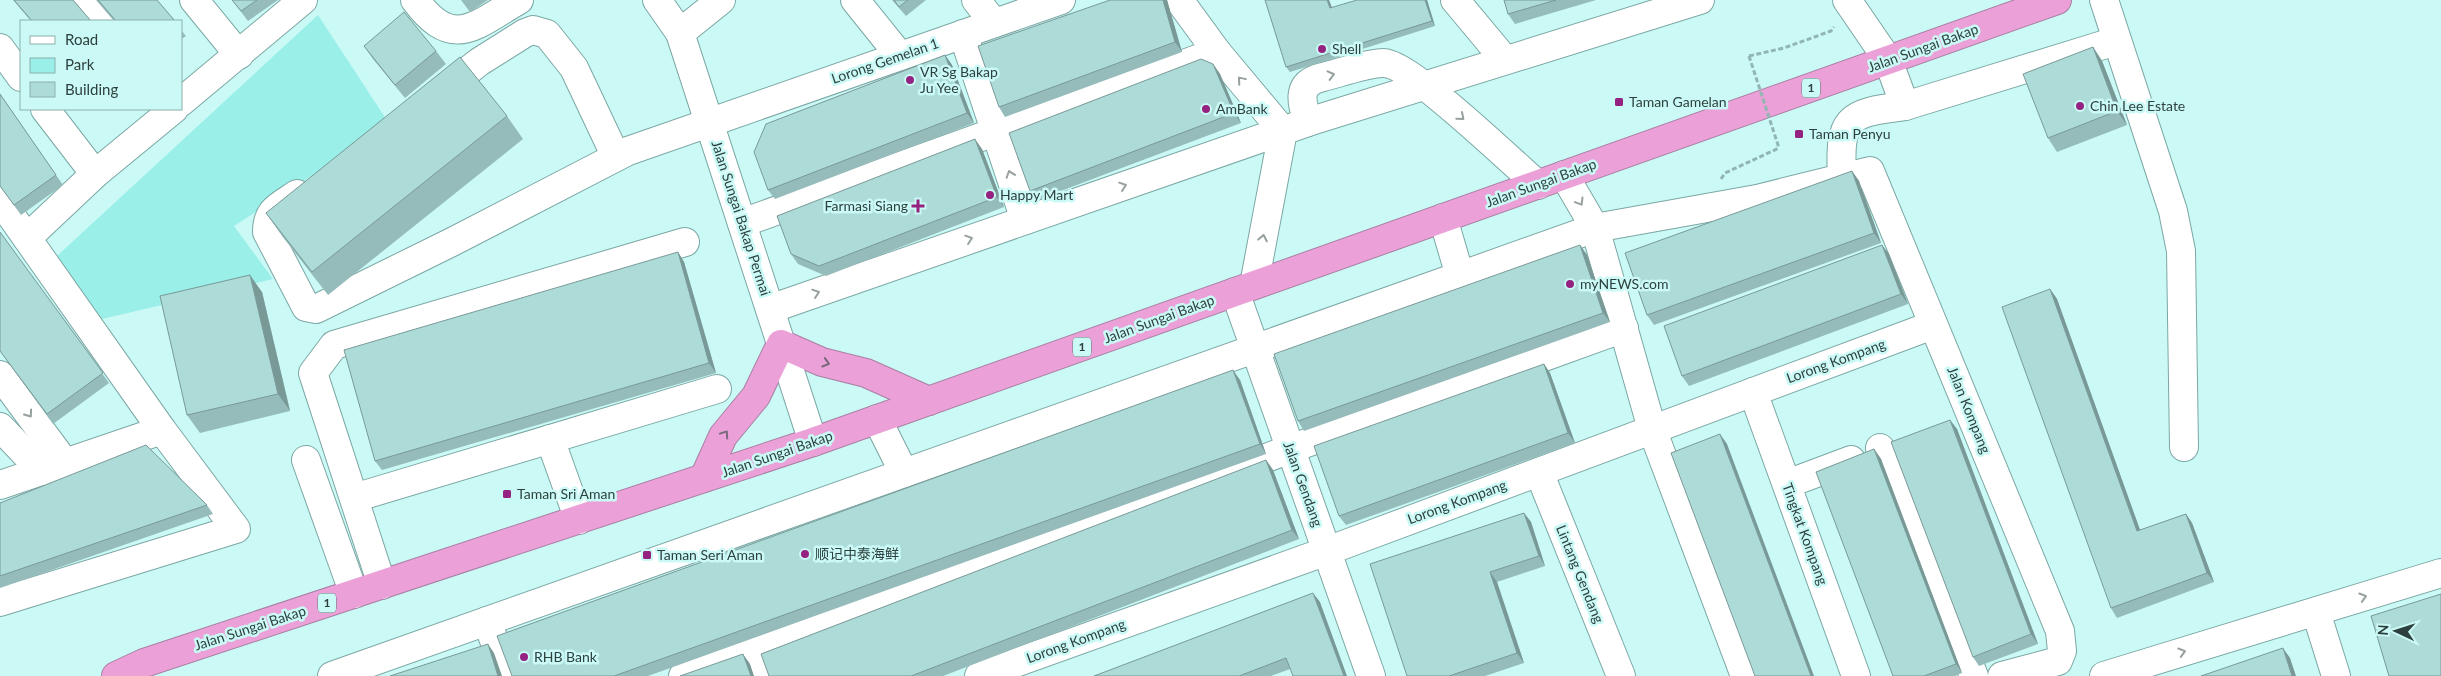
<svg xmlns="http://www.w3.org/2000/svg" width="2441" height="676" font-family="Lato,'Noto Sans SC',sans-serif">
<rect width="100%" height="100%" fill="#cbfaf6"/>
<path fill="#9aefe9" d="M318,15l72,110 -156,101 39,53 -171,40 -45,-63z"/>
<g fill="none" stroke-linecap="round" stroke-linejoin="round">
<g stroke="#7ba7a4" stroke-width="30">
<g id="minor">
<path d="M85,0l17,21"/>
<path d="M194,0l45,55"/>
<path d="M415,0c38,51 59,26 104,0"/>
<path d="M657,0l23,33 133,409"/>
<path d="M855,0l45,56"/>
<path d="M976,0l18,23"/>
<path d="M1179,0l38,52 66,79"/>
<path d="M1455,0l50,60"/>
<path d="M1847,0l41,60 17,46"/>
<path d="M2104,0l69,211 8,40 3,196"/>
<path d="M680,33l41,-33"/>
<path d="M963,34l62,186"/>
<path d="M0,48l21,29"/>
<path d="M440,93l39,-31 46,-29 8,-3 14,4 27,34 42,89"/>
<path d="M181,102l122,-102"/>
<path d="M45,109l50,65"/>
<path d="M1308,122c-7,-21 -12,-39 15,-45 16,-4 45,-14 60,-14 25,-1 130,100 155,122"/>
<path d="M1564,175l31,53 57,201 93,247"/>
<path d="M1842,179c-3,-61 4,-66 63,-73l211,-65"/>
<path d="M297,194c-17,12 -30,15 -30,38l39,75 10,2 136,-67 176,-91 433,-151"/>
<path d="M0,200l162,230 74,99 -236,73"/>
<path d="M1443,218l17,58"/>
<path d="M742,223l475,-171"/>
<path d="M27,238l68,-64 79,-65"/>
<path d="M1254,285l29,-154"/>
<path d="M1235,292l136,384"/>
<path d="M770,309l538,-187 392,-122"/>
<path d="M0,375l65,88"/>
<path d="M1753,392l103,284"/>
<path d="M877,419l27,54"/>
<path d="M0,427l42,44"/>
<path d="M550,439l29,81"/>
<path d="M1880,448l94,228"/>
<path d="M306,460l48,134"/>
<path d="M1539,472l82,204"/>
<path d="M1787,484l64,-24"/>
<path d="M0,485l162,-55"/>
<path d="M354,498l363,-109"/>
<path d="M382,585l-69,-212 21,-28 351,-103"/>
<path d="M2316,612l20,64"/>
<path d="M487,621l20,55"/>
<path d="M758,651l9,25"/>
<path d="M332,676l1263,-448 162,-29 113,-28 190,460 2,20 -4,10 -56,15"/>
<path d="M683,676l75,-25 532,-202 334,-121"/>
<path d="M979,676l348,-125 606,-226"/>
<path d="M2104,676l337,-103"/>
</g>
</g>
<g stroke="#a87fa2" stroke-width="30">
<g id="highway">
<path d="M704,478l19,-42 33,-40 25,-52 41,18 44,11 63,28"/>
<path d="M116,676l28,-13 669,-221 1244,-442"/>
</g>
</g>
<g stroke="#91b6b2" stroke-width="3" stroke-dasharray="5 2.5" stroke-linecap="butt">
<path d="M1749,56l35,-8 47,-17 3,-4"/>
<path d="M1721,179l4,-6 54,-25"/>
</g>
<use href="#minor" stroke="#fff" stroke-width="28"/>
<use href="#highway" stroke="#eba1d8" stroke-width="28"/>
<path stroke="#91b6b2" stroke-width="3" stroke-dasharray="5 2.5" stroke-linecap="butt" d="M1749,56l30,92"/>
</g>
<g fill="#95bcba">
<path d="M13,0h60l18,21h-60z"/>
<path d="M96,0h61l18,21h-61z"/>
<path d="M232,0h46l-30,21z"/>
<path d="M461,0h27l-18,12z"/>
<path d="M892,0h34l-20,16z"/>
<path d="M1167,0l15,52 -177,65 -6,-10z"/>
<path d="M1265,0h64l3,8 95,-8 8,26 -145,46 -4,-5z"/>
<path d="M1504,0h92l-81,24 -7,-10z"/>
<path d="M181,30l5,6 -5,3z"/>
<path d="M364,46l72,5 10,13 -41,34 -32,-39z"/>
<path d="M2093,47l9,14 25,64 -70,27 -9,-14z"/>
<path d="M945,55l7,10 22,58 -199,76 -7,-9z"/>
<path d="M1213,64l7,10 21,49 -204,77 -7,-9z"/>
<path d="M0,94l63,91 -42,30 -21,-29z"/>
<path d="M507,116l16,23 -195,156 -46,-59 -16,-23z"/>
<path d="M982,149l22,58 -178,69 -28,-12 -7,-10z"/>
<path d="M1852,171l7,10 22,62 -227,82 -7,-10z"/>
<path d="M0,232l109,151 -56,41 -53,-73z"/>
<path d="M1580,245l7,10 23,67 -306,109 -6,-10z"/>
<path d="M678,252l6,10 32,111 -334,97 -7,-9z"/>
<path d="M1889,254l19,50 -219,82 -7,-10z"/>
<path d="M2050,289l7,10 83,231 46,-16 6,9 22,59 -97,36 -6,-10z"/>
<path d="M262,292l28,119 -90,22 -13,-18z"/>
<path d="M1544,364l6,9 25,70 -229,82 -7,-9z"/>
<path d="M1240,380l26,74 -618,222h-136z"/>
<path d="M1950,420l7,9 81,215 -59,22 -6,-9z"/>
<path d="M1874,449l7,10 81,214 -7,3h-62z"/>
<path d="M1266,460l7,10 26,69 -356,137h-174z"/>
<path d="M0,503l207,2 6,9 -213,74z"/>
<path d="M1524,513l7,9 14,44 -48,16 27,81 -39,13h-78z"/>
<path d="M1320,602l-30,67 -19,7h-177z"/>
</g>
<g fill="#799997">
<path d="M1163,0h4l15,52 -7,-10z"/>
<path d="M1327,0h2l5,13 -4,-5z"/>
<path d="M1425,0h2l8,26 -3,-5z"/>
<path d="M2093,47l9,14 25,64 -10,-14z"/>
<path d="M945,55l7,10 22,58 -7,-10z"/>
<path d="M1213,64l7,10 21,49 -7,-10z"/>
<path d="M975,139l7,10 22,58 -7,-10z"/>
<path d="M1852,171l7,10 22,62 -7,-10z"/>
<path d="M1580,245l7,10 23,67 -7,-9z"/>
<path d="M1882,245l7,9 19,50 -7,-10z"/>
<path d="M678,252l6,10 32,111 -7,-10z"/>
<path d="M250,275l12,17 28,119 -12,-17z"/>
<path d="M2050,289l7,10 87,242 -7,-10z"/>
<path d="M1544,364l6,9 25,70 -7,-10z"/>
<path d="M1233,370l7,10 26,74 -6,-10z"/>
<path d="M1950,420l7,9 81,215 -7,-10z"/>
<path d="M1720,434l7,10 87,232h-3z"/>
<path d="M1874,449l7,10 81,214 -6,-9z"/>
<path d="M1266,460l7,10 26,69 -7,-9z"/>
<path d="M1524,513l7,9 14,44 -6,-10z"/>
<path d="M2186,514l6,9 22,59 -7,-9z"/>
<path d="M1490,572l7,10 27,81 -7,-10z"/>
<path d="M1313,593l7,9 27,74h-3z"/>
<path d="M488,644l6,9 8,23h-4z"/>
<path d="M2283,648l7,10 6,18h-4z"/>
<path d="M743,654l7,10 4,12h-3z"/>
</g>
<g fill="#addbd8" stroke="#799997">
<path d="M14,0h59l18,21h-59z"/>
<path d="M98,0h59l18,21h-59z"/>
<path d="M232,0h25l-16,11z"/>
<path d="M894,0h14l-9,7z"/>
<path d="M1110,0h53l12,42 -176,65 -21,-61z"/>
<path d="M1265,0h62l3,8 27,-8h68l7,21 -146,46z"/>
<path d="M1504,0h52l-48,14z"/>
<path d="M404,12l32,39 -41,34 -31,-39z"/>
<path d="M2093,47l24,64 -69,27 -25,-64z"/>
<path d="M945,55l22,58 -199,77 -14,-38 12,-28z"/>
<path d="M460,57l47,59 -195,156 -46,-59z"/>
<path d="M1201,59l12,5 21,49 -204,78 -21,-58z"/>
<path d="M0,94l56,81 -42,30 -14,-19z"/>
<path d="M975,139l22,58 -178,69 -28,-12 -14,-38z"/>
<path d="M1852,171l22,62 -227,82 -22,-62z"/>
<path d="M0,232l103,141 -56,41 -47,-63z"/>
<path d="M1580,245l23,68 -305,108 -24,-67z"/>
<path d="M1882,245l19,49 -219,82 -18,-50z"/>
<path d="M678,252l31,111 -334,98 -31,-111z"/>
<path d="M250,275l28,119 -91,21 -27,-119z"/>
<path d="M2050,289l87,242 49,-17 21,59 -96,35 -109,-301z"/>
<path d="M1544,364l24,69 -229,83 -25,-70z"/>
<path d="M1233,370l27,74 -646,232h-102l-15,-40z"/>
<path d="M1950,420l81,214 -58,23 -82,-215z"/>
<path d="M1720,434l91,242h-56l-84,-223z"/>
<path d="M146,445l61,60 -207,71v-73z"/>
<path d="M1874,449l82,215 -32,12h-31l-77,-204z"/>
<path d="M1266,460l26,70 -381,146h-142l-8,-22z"/>
<path d="M1524,513l15,43 -49,16 27,81 -68,23h-42l-37,-112z"/>
<path d="M1313,593l31,83h-51l-7,-18 -47,18h-145z"/>
<path d="M2441,594v82h-52l-18,-60z"/>
<path d="M488,644l10,32h-108z"/>
<path d="M2283,648l9,28h-91z"/>
<path d="M743,654l8,22h-71z"/>
</g>
<defs><path id="oneway-chevron" d="M-2-3.5L2.5 0L-2 3.5" fill="none" stroke-width="1.6" stroke-linecap="round" stroke-linejoin="round" transform="scale(1.25)"/></defs>
<g stroke="#96a09e">
<use href="#oneway-chevron" transform="translate(1331 75) rotate(-14)"/>
<use href="#oneway-chevron" transform="translate(1241 80) rotate(-130)"/>
<use href="#oneway-chevron" transform="translate(1461 117) rotate(41)"/>
<use href="#oneway-chevron" transform="translate(1010 174) rotate(-109)"/>
<use href="#oneway-chevron" transform="translate(1123 186) rotate(-19)"/>
<use href="#oneway-chevron" transform="translate(1580 202) rotate(59)"/>
<use href="#oneway-chevron" transform="translate(1263 238) rotate(-79)"/>
<use href="#oneway-chevron" transform="translate(969 239) rotate(-19)"/>
<use href="#oneway-chevron" transform="translate(816 293) rotate(-19)"/>
<use href="#oneway-chevron" transform="translate(29 414) rotate(54)"/>
<use href="#oneway-chevron" transform="translate(2363 597) rotate(-17)"/>
<use href="#oneway-chevron" transform="translate(2182 652) rotate(-17)"/>
</g>
<g stroke="#79677c">
<use href="#oneway-chevron" transform="translate(826 363) rotate(17)"/>
<use href="#oneway-chevron" transform="translate(725 434) rotate(-56)"/>
</g>
<g fill="#952280" stroke="#cbfaf6" stroke-width="2">
<circle cx="1322" cy="49" r="5"/>
<circle cx="910" cy="80" r="5"/>
<rect x="1614" y="97" width="10" height="10" rx="2.5"/>
<circle cx="2080" cy="106" r="5"/>
<circle cx="1206" cy="109" r="5"/>
<rect x="1794" y="129" width="10" height="10" rx="2.5"/>
<circle cx="990" cy="195" r="5"/>
<path d="M915.5 198.5h5v5h5v5h-5v5h-5v-5h-5v-5h5z"/>
<circle cx="1570" cy="284" r="5"/>
<rect x="502" y="489" width="10" height="10" rx="2.5"/>
<circle cx="805" cy="554" r="5"/>
<rect x="642" y="550" width="10" height="10" rx="2.5"/>
<circle cx="524" cy="657" r="5"/>
</g>
<g text-anchor="middle" stroke-width="5" stroke-linejoin="round" paint-order="stroke">
<g fill="#cbfaf6" stroke="#5c7875" stroke-width="1">
<rect x="1802" y="78.5" width="18" height="19" rx="4"/>
<rect x="1073" y="337.5" width="18" height="19" rx="4"/>
<rect x="318" y="593.5" width="18" height="19" rx="4"/>
</g>
<g font-size="12" font-weight="bold" fill="#2d403e">
<text x="1811" y="92">1</text>
<text x="1082" y="351">1</text>
<text x="327" y="607">1</text>
</g>
<g font-size="14" fill="#2d403e" stroke="#cbfaf6">
<text transform="translate(1923 48) rotate(-20)" y="5">Jalan Sungai Bakap</text>
<text transform="translate(885 61) rotate(-19)" y="5">Lorong Gemelan 1</text>
<text transform="translate(1541 183) rotate(-20)" y="5">Jalan Sungai Bakap</text>
<text transform="translate(741 218) rotate(72)" y="5">Jalan Sungai Bakap Permai</text>
<text transform="translate(1159 319) rotate(-20)" y="5">Jalan Sungai Bakap</text>
<text transform="translate(1836 361) rotate(-20)" y="5">Lorong Kompang</text>
<text transform="translate(1969 410) rotate(68)" y="5">Jalan Kompang</text>
<text transform="translate(777 454) rotate(-19)" y="5">Jalan Sungai Bakap</text>
<text transform="translate(1303 484) rotate(70)" y="5">Jalan Gendang</text>
<text transform="translate(1457 502) rotate(-20)" y="5">Lorong Kompang</text>
<text transform="translate(1805 534) rotate(70)" y="5">Tingkat Kompang</text>
<text transform="translate(1580 574) rotate(68)" y="5">Lintang Gendang</text>
<text transform="translate(250 628) rotate(-18)" y="5">Jalan Sungai Bakap</text>
<text transform="translate(1076 641) rotate(-20)" y="5">Lorong Kompang</text>
</g>
<g font-size="14" fill="#2d403e" stroke="#cbfaf6" text-anchor="start">
<text x="1332" y="54">Shell</text>
<text x="920" y="77">VR Sg Bakap<tspan x="920" dy="16">Ju Yee</tspan></text>
<text x="1629" y="107">Taman Gamelan</text>
<text x="2090" y="111">Chin Lee Estate</text>
<text x="1216" y="114">AmBank</text>
<text x="1809" y="139">Taman Penyu</text>
<text x="1000" y="200">Happy Mart</text>
<text x="908" y="211" text-anchor="end">Farmasi Siang</text>
<text x="1580" y="289">myNEWS.com</text>
<text x="517" y="499">Taman Sri Aman</text>
<text x="815" y="559">顺记中泰海鲜</text>
<text x="657" y="560">Taman Seri Aman</text>
<text x="534" y="662">RHB Bank</text>
</g>
</g>
<rect x="20" y="20" width="162" height="90" fill="#cbfaf6" stroke="#8cb0ac"/>
<rect x="30" y="36" width="25" height="8" fill="#ffffff" stroke="#8cb0ac"/>
<text x="65" y="45" font-size="15" fill="#2d403e">Road</text>
<rect x="30" y="58" width="25" height="15" fill="#9aefe9" stroke="#8cb0ac"/>
<text x="65" y="70" font-size="15" fill="#2d403e">Park</text>
<rect x="30" y="82" width="25" height="15" fill="#addbd8" stroke="#8cb0ac"/>
<text x="65" y="95" font-size="15" fill="#2d403e">Building</text>
<g transform="translate(2396 631) rotate(274)" stroke="#cbfaf6" stroke-width="4" paint-order="stroke">
<path d="M0-4L9 19L0 12L-9 19Z" fill="#2d403e"/>
<text y="-8" font-size="14" font-weight="bold" text-anchor="middle" fill="#2d403e">N</text>
</g>
</svg>
